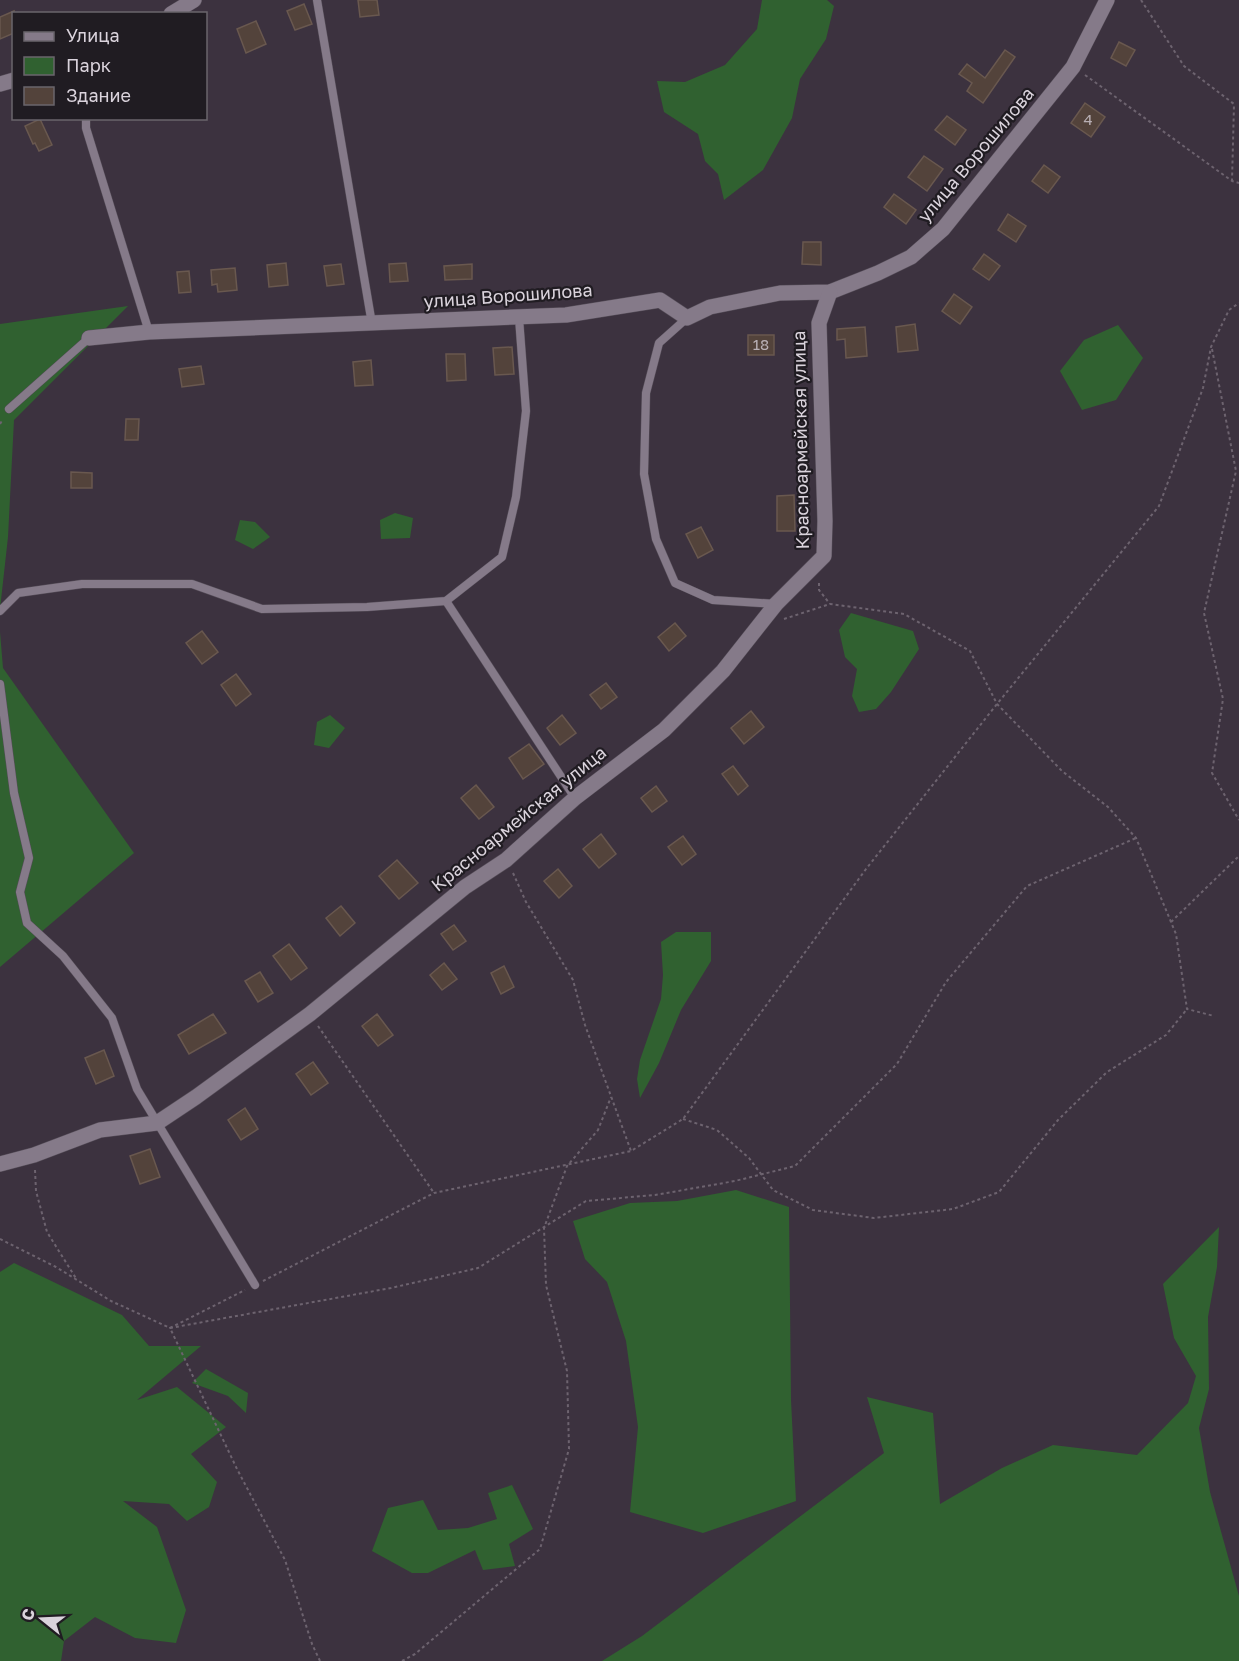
<svg xmlns="http://www.w3.org/2000/svg" width="1239" height="1661" font-family="'Golos Text',sans-serif">
<rect width="100%" height="100%" fill="#3c323f"/>
<g fill="#306130">
<path d="M762,0h65l7,6 -8,33 -26,40 -8,39 -29,52 -39,30 -6,-26 -13,-13 -7,-27 -34,-22 -7,-31 28,1 40,-17 32,-36z"/>
<path d="M128,306l-114,114 -6,117 -8,72v-285z"/>
<path d="M1118,325l25,33 -27,42 -34,10 -22,-39 24,-31z"/>
<path d="M395,513l18,5 -3,20 -29,1 -1,-19z"/>
<path d="M240,520l15,2 15,15 -17,12 -18,-9z"/>
<path d="M851,613l62,18 6,18 -28,43 -15,17 -17,3 -7,-16 5,-27 -12,-12 -6,-27z"/>
<path d="M0,632l3,36 131,185 -134,114z"/>
<path d="M330,715l15,13 -16,20 -15,-3 3,-23z"/>
<path d="M676,932h35v29l-30,49 -22,53 -19,35 -3,-19 3,-19 21,-61 2,-24 -2,-33z"/>
<path d="M736,1190l53,17 2,193 5,101 -93,32 -73,-21 8,-85 -12,-86 -19,-59 -22,-23 -12,-38 57,-18 47,-2z"/>
<path d="M1219,1227l-2,40 -9,50 1,72 -10,39 11,64 29,104v65h-637l40,-25 242,-183 -17,-56 66,16 7,91 62,-36 51,-23 84,10 51,-52 8,-27 -22,-38 -11,-54z"/>
<path d="M14,1263l108,52 27,31h52l-64,54 40,-13 49,40 -35,27 26,28 -8,25 -22,14 -18,-17 -46,-3 34,26 29,83 -10,33 -41,-5 -40,-21 -31,24 -3,20h-61v-389z"/>
<path d="M206,1369l42,24 -2,20 -18,-17 -36,-13z"/>
<path d="M512,1485l21,44 -24,15 6,22 -32,4 -8,-20 -47,23h-16l-40,-22 16,-43 35,-8 15,30 30,-2 29,-9 -9,-26z"/>
</g>
<g fill="#53433b" stroke="#69584f" stroke-width="1.5">
<path d="M358,0h19l2,15 -19,2z"/>
<path d="M304,4l8,20 -17,6 -8,-19z"/>
<path d="M14,11v22l-14,6v-22z"/>
<path d="M256,21l10,23 -20,9 -9,-24z"/>
<path d="M1119,42l16,8 -9,16 -15,-8z"/>
<path d="M1005,50l10,7 -32,46 -16,-12 5,-8 -13,-9 8,-10 18,14z"/>
<path d="M1085,103l20,14 -14,20 -20,-14z"/>
<path d="M947,116l19,14 -11,15 -20,-15z"/>
<path d="M40,119l12,26 -13,6 -4,-8 -2,1 -8,-18z"/>
<path d="M924,156l19,13 -16,22 -19,-14z"/>
<path d="M1044,165l16,12 -12,16 -16,-12z"/>
<path d="M894,194l22,16 -10,14 -22,-17z"/>
<path d="M1008,214l18,12 -10,16 -18,-12z"/>
<path d="M803,242h18v23l-19,-1z"/>
<path d="M984,254l16,12 -11,14 -16,-11z"/>
<path d="M286,263l2,22 -19,2 -2,-22z"/>
<path d="M406,263l2,18 -18,1 -1,-18z"/>
<path d="M341,264l3,20 -17,2 -3,-20z"/>
<path d="M472,264v15l-27,1 -1,-14z"/>
<path d="M235,268l2,22 -19,2 -1,-8 -5,1 -1,-15z"/>
<path d="M189,271l2,21 -12,1 -2,-21z"/>
<path d="M954,294l18,13 -12,17 -18,-13z"/>
<path d="M915,324l3,26 -20,2 -2,-25z"/>
<path d="M865,327l2,29 -21,2 -1,-19 -8,1v-11z"/>
<rect x="748" y="335" width="26" height="20"/>
<path d="M512,347l2,27 -19,1 -2,-27z"/>
<path d="M446,354h19l1,26 -19,1z"/>
<path d="M371,360l2,25 -18,1 -2,-24z"/>
<path d="M201,366l3,18 -22,3 -3,-18z"/>
<path d="M126,419h13l-1,21h-13z"/>
<path d="M71,472l21,1v15h-21z"/>
<path d="M794,495l1,36h-18v-35z"/>
<path d="M701,527l12,23 -15,8 -12,-24z"/>
<path d="M675,623l11,13 -17,15 -11,-14z"/>
<path d="M202,631l16,21 -16,12 -16,-21z"/>
<path d="M236,674l15,20 -15,12 -15,-21z"/>
<path d="M606,683l11,14 -16,12 -11,-14z"/>
<path d="M751,711l13,16 -20,17 -13,-16z"/>
<path d="M562,715l14,18 -16,12 -13,-17z"/>
<path d="M529,744l15,20 -21,15 -14,-21z"/>
<path d="M733,766l15,20 -10,9 -16,-21z"/>
<path d="M476,785l18,22 -15,12 -18,-21z"/>
<path d="M656,786l11,15 -15,11 -11,-14z"/>
<path d="M601,834l15,20 -17,14 -16,-19z"/>
<path d="M683,836l13,18 -14,11 -14,-18z"/>
<path d="M397,860l21,23 -19,16 -20,-23z"/>
<path d="M558,869l14,17 -13,12 -15,-17z"/>
<path d="M341,906l14,17 -15,13 -14,-18z"/>
<path d="M454,925l12,16 -13,9 -12,-16z"/>
<path d="M289,944l18,24 -16,12 -18,-24z"/>
<path d="M444,963l13,16 -15,11 -12,-15z"/>
<path d="M504,966l10,21 -13,7 -10,-21z"/>
<path d="M260,972l13,21 -15,9 -13,-21z"/>
<path d="M213,1014l13,19 -37,21 -11,-19z"/>
<path d="M377,1014l16,21 -15,11 -16,-20z"/>
<path d="M104,1050l10,26 -18,8 -11,-26z"/>
<path d="M313,1062l15,21 -17,12 -15,-21z"/>
<path d="M245,1108l13,21 -17,11 -13,-20z"/>
<path d="M150,1149l10,28 -20,7 -10,-28z"/>
</g>
<g fill="none" stroke-linecap="round" stroke-linejoin="round">
<g stroke="#564e59" stroke-width="9">
<g id="lane">
<path d="M317,0l55,324"/>
<path d="M86,118v10l63,204"/>
<path d="M687,318l-28,25 -13,50 -2,81 12,65 19,44 38,17 63,4"/>
<path d="M9,409l80,-71"/>
<path d="M446,601l129,197"/>
<path d="M0,611l18,-18 64,-9h110l70,25 105,-2 79,-6 56,-44 14,-60 10,-86 -7,-93"/>
<path d="M0,684l14,109 15,65 -9,34 7,31 36,33 49,62 25,71 118,196"/>
</g>
</g>
<g stroke="#564e59" stroke-width="16">
<g id="street">
<path d="M171,14l23,-14"/>
<path d="M0,84l14,-4"/>
<path d="M89,338l60,-6 417,-17 94,-15 27,18 23,-11 70,-14 50,-1 48,-19 33,-16 32,-28 130,-162 34,-67"/>
<path d="M0,1164l34,-9 66,-25 57,-7 39,-26 114,-83 155,-127 41,-27 69,-62 89,-68 59,-59 53,-67 48,-48 1,-35 -6,-198 11,-31"/>
</g>
</g>
<g stroke="#6d636f" stroke-width="2" stroke-dasharray="3 3" stroke-linecap="butt">
<path d="M1141,0l43,66 50,38 -2,77"/>
<path d="M1085,75l147,106 7,2"/>
<path d="M1212,349l24,122 -32,142 19,86 -11,74 27,47"/>
<path d="M0,424l3,-5"/>
<path d="M819,583v7l11,14"/>
<path d="M784,619l46,-15 74,10 66,37 27,53 65,67 46,36 28,31 40,96 11,75 27,7"/>
<path d="M513,873l13,29 47,78 12,45 46,126"/>
<path d="M1171,922l68,-66"/>
<path d="M318,1026l116,167"/>
<path d="M683,1119l34,11 32,28 24,32 40,20 61,8 79,-9 46,-17 59,-72 49,-48 59,-37 21,-26"/>
<path d="M35,1170l1,21 11,41 30,48"/>
<path d="M0,1239l56,28 55,34 59,27 75,-38"/>
<path d="M263,1281l171,-88 197,-42 52,-32 183,-250 131,-165 162,-198 44,-118 8,-41 18,-37 10,-7"/>
<path d="M320,1661l-8,-17 -27,-84 -48,-91 -67,-141 221,-40 87,-20 108,-67 69,-6 80,-14 60,-15 102,-102 49,-82 81,-96 109,-48"/>
<path d="M402,1661l13,-7 125,-105 29,-100 -2,-78 -21,-86 -2,-57 23,-62 31,-36 13,-33"/>
</g>
<use href="#lane" stroke="#857a89" stroke-width="8"/>
<use href="#street" stroke="#857a89" stroke-width="15"/>
</g>
<g text-anchor="middle" stroke-width="4.5" stroke-linejoin="round" paint-order="stroke">
<g font-size="15" fill="#b8afb4">
<text x="1088" y="125">4</text>
<text x="761" y="350">18</text>
</g>
<g font-size="18" fill="#dad3dc" stroke="#201c22">
<text transform="translate(976 155) rotate(-50)" y="6">улица Ворошилова</text>
<text transform="translate(508 296) rotate(-4)" y="6">улица Ворошилова</text>
<text transform="translate(801 440) rotate(-91)" y="6">Красноармейская улица</text>
<text transform="translate(519 819) rotate(-39)" y="6">Красноармейская улица</text>
</g>
</g>
<rect x="12" y="12" width="195" height="108" fill="#201c22" stroke="#6a656c" stroke-width="1.5"/>
<rect x="24" y="32" width="30" height="9" fill="#857a89" stroke="#6a656c" stroke-width="1.5"/>
<text x="66" y="42" font-size="18" fill="#dad3dc">Улица</text>
<rect x="24" y="57" width="30" height="18" fill="#306130" stroke="#6a656c" stroke-width="1.5"/>
<text x="66" y="72" font-size="18" fill="#dad3dc">Парк</text>
<rect x="24" y="87" width="30" height="18" fill="#53433b" stroke="#6a656c" stroke-width="1.5"/>
<text x="66" y="102" font-size="18" fill="#dad3dc">Здание</text>
<g transform="translate(42 1619) rotate(288)" stroke="#201c22" stroke-width="4.5" paint-order="stroke">
<path d="M0-4.5L10 22L0 15L-10 22Z" fill="#dad3dc"/>
<text y="-9" font-size="16" font-weight="bold" text-anchor="middle" fill="#dad3dc">С</text>
</g>
</svg>
